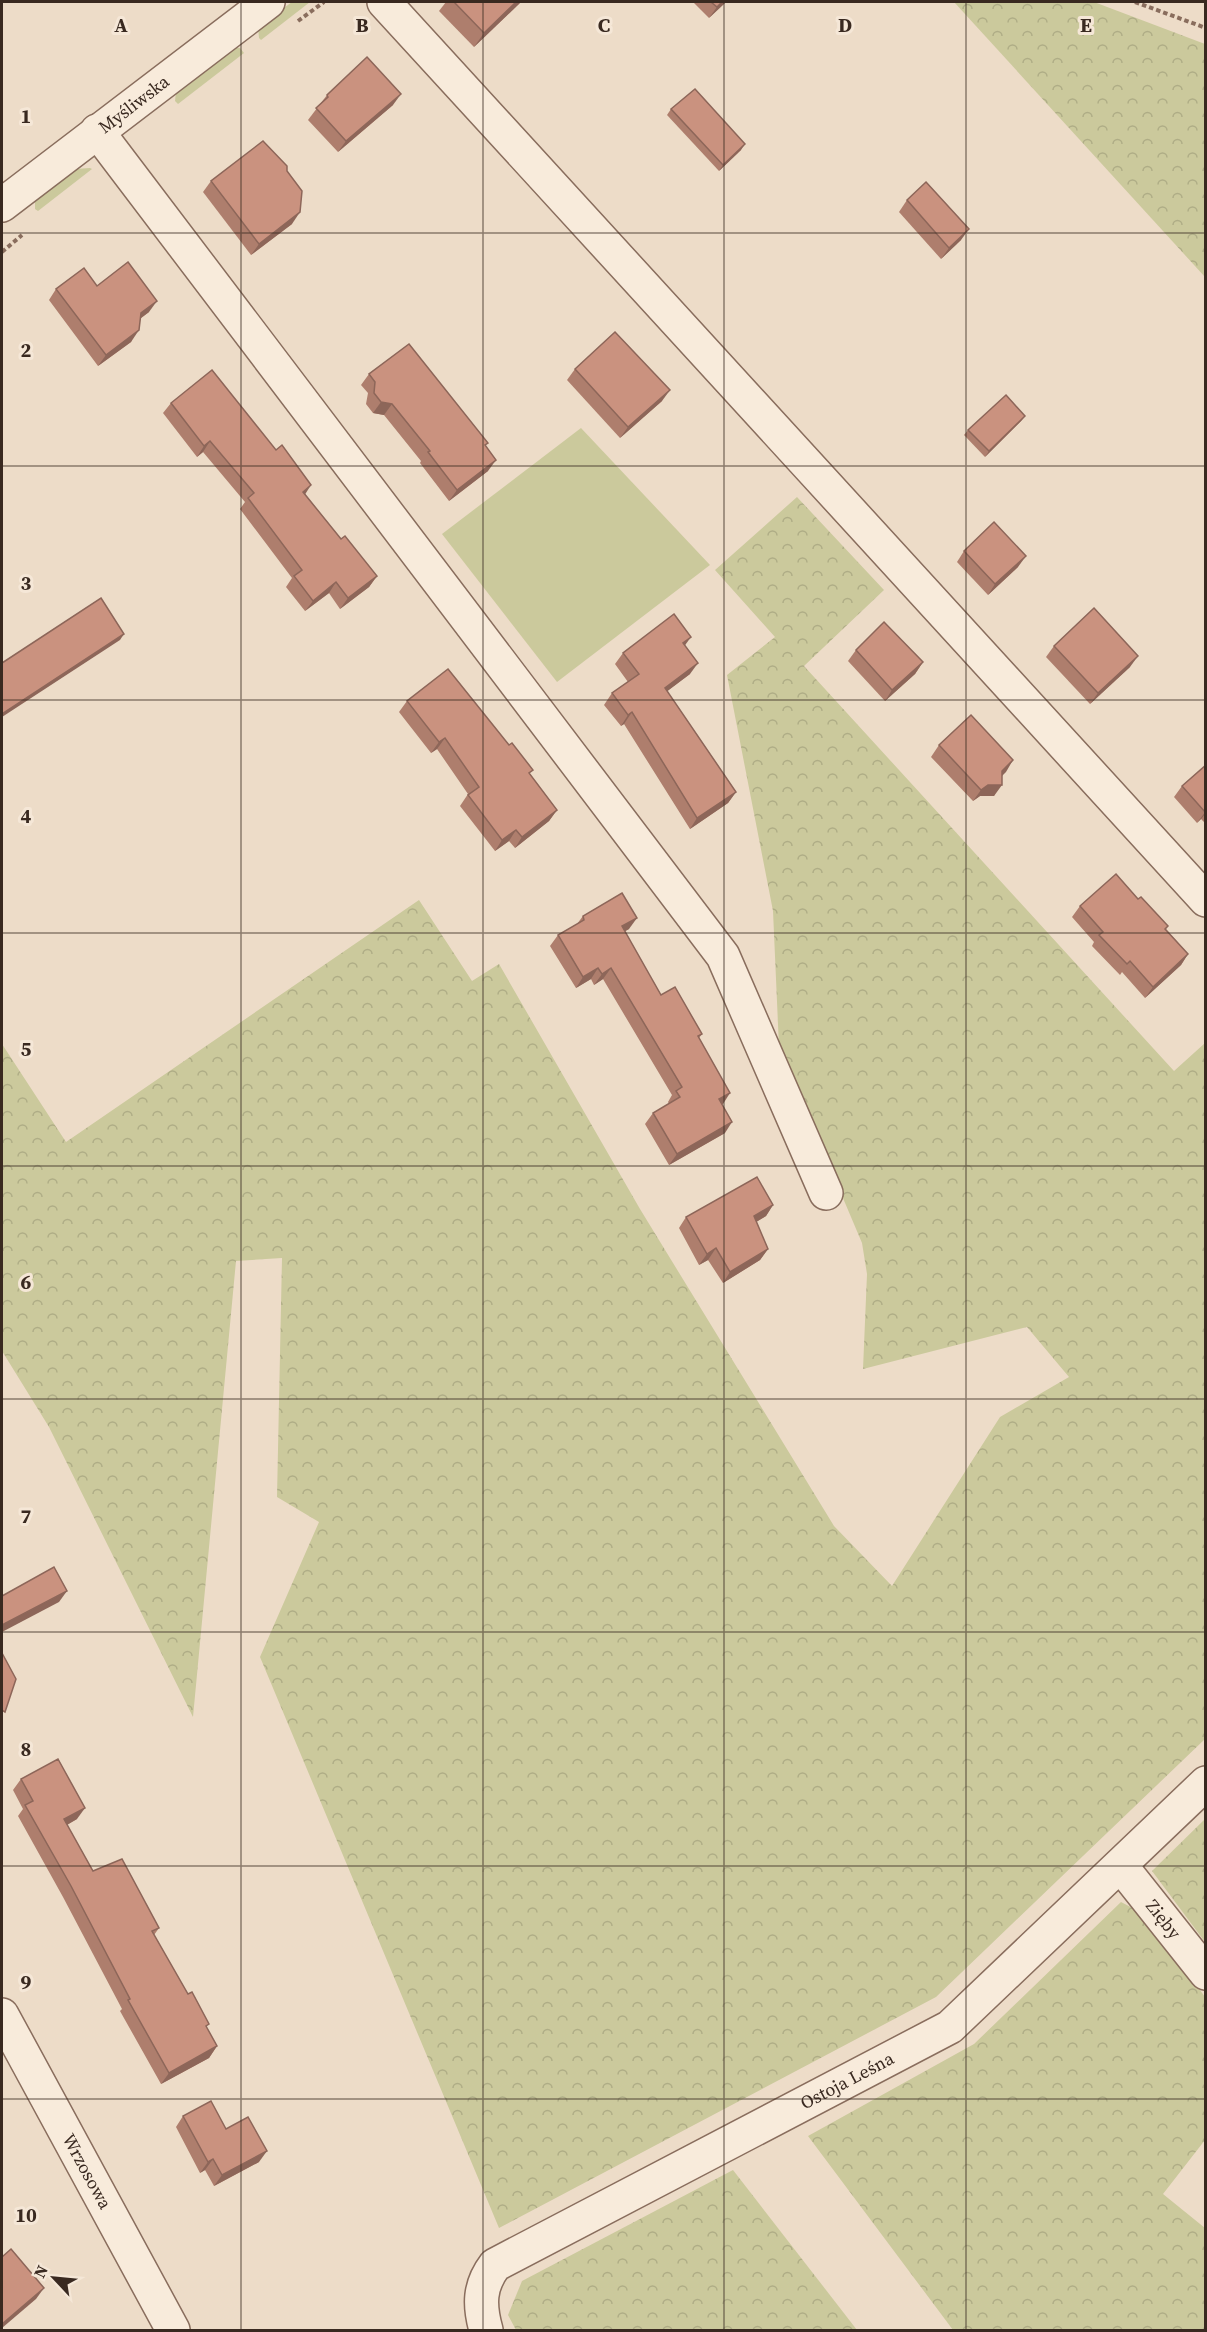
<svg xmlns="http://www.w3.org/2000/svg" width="1207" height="2332" font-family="'Source Serif 4',serif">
<defs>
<pattern id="forest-crowns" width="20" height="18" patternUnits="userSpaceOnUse" patternTransform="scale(1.5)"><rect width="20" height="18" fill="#cbc99c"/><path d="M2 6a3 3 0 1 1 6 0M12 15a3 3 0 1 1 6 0" fill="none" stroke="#afad86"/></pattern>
</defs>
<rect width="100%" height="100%" fill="#eddcc8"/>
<g fill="#cbc99c">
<path d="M292,2h18l-49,38 -2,-2 -1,-11z"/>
<path d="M234,47l6,1 4,5 -66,51 -3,-3 1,-9z"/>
<path d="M90,168l2,1 -54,42 -3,-2v-9l40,-31z"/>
<path d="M581,428l129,137 -153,117 -115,-148z"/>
</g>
<g fill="url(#forest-crowns)">
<path d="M954,2h140l111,42v233z"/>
<path d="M797,497l87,93 -80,76 370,405 31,-28v696l-269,258 -437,231 -239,-571 59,-135 -42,-25 5,-239 -46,3 -43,456 -144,-290 -47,-76v-307l64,98 353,-242 53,81 27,-17 141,245 194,317 58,60 108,-169 69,-40 -42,-50 -164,42 4,-95 -5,-31 -83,-196 -6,-136 -46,-236 48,-38 -60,-67z"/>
<path d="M1205,1819v123l-53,-71z"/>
<path d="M1121,1902l25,13 59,82v143l-42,54 42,34v102h-252l-145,-194 166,-92z"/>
<path d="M733,2170l124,160h-341l-8,-15 14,-34z"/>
</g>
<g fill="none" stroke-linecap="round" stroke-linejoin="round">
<g stroke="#896d5d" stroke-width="36">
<g id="minor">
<path d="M384,2l822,898"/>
<path d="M97,131l626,825 103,237"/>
<path id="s1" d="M2,205l266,-203"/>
<path id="s2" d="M1121,1866l85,107"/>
<path id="s3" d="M2,2015l171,315"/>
<path id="s4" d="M486,2330c-7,-25 -7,-44 9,-65l455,-238 256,-244"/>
</g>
</g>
<g stroke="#896d5d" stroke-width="4" stroke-dasharray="4.5 3" stroke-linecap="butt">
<path d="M1135,2l71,26"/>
<path d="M298,21l26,-19"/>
<path d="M2,252l20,-17"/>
</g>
<use href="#minor" stroke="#f8ebdb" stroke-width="33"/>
</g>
<g fill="#ae7e6d">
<path d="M446,2h75l-47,45 -35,-36z"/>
<path d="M693,2h33l-17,16z"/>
<path d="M327,95l66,10 -55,47 -30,-32z"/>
<path d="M671,109l70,41 -22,21 -52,-56z"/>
<path d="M287,171l5,53 -41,31 -48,-63 8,-11z"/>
<path d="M907,200l54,40 -20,19 -42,-47z"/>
<path d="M97,286l52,26 -8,6 -10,24 -33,24 -49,-66 7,-11z"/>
<path d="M575,369l87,32 -42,37 -53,-58z"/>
<path d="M369,374l117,73 2,24 -39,30 -29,-38 1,-2 -37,-46 -11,-2 -7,-9 2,-11 -7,-8z"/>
<path d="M171,403l134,91 36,45 36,37 -8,11 -29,22 -11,-16 -24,18 -19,-24 6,-9 -52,-69 5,-7 -42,-50 -6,5 -34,-44z"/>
<path d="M1025,416l-4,5 -36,36 -21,-22 4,-5z"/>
<path d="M964,551l54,16 -30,28 -31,-33z"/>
<path d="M685,646l5,28 -23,17 69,101 -8,11 -38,26 -66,-105 -3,2 -17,-21 8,-12 16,-11 -13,-18 8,-11z"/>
<path d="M1054,646l76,21 -40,37 -44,-47z"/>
<path d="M856,650l67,12 -8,12 -30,27 -37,-40z"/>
<path d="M407,701l123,73 27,36 -8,11 -34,27 -6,-7 -14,10 -35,-45 8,-12 -31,-45 -6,4 -32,-41z"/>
<path d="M939,745l74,15 -11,15 -8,21h-14l-7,5 -42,-44z"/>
<path d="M1206,765v59l-5,-5 -4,4 -23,-26 8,-11z"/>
<path d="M1138,899l30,27 -2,3 22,25 -7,11 -36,33 -23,-26 -2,3 -28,-29 2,-4 -22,-25 8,-11z"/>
<path d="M583,916l46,13 -5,2 37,64 41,39 -3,4 23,66 3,29 -56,32 -24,-41 8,-11 16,-9 -1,-2 4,-7 -69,-116 -9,6 -3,-6 -15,9 -26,-42 8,-11 19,-11z"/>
<path d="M773,1205l-7,11 -10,6 12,27 -8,11 -37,23 -15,-23 -9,5 -20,-37 7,-11z"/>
<path d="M21,1779l56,40 -10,6 26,46 66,57 -5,7 63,111 -8,12 -48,26 -41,-73 2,-2 -59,-112 -45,-81 5,-7 -10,-19z"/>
<path d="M183,2116l43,13 33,33 -45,24 -9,-16 -5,3 -24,-46z"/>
</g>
<g fill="#8d6659">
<path d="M516,2h5l-47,45 10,-14z"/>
<path d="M722,2h4l-17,16 8,-11z"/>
<path d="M401,94l-8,11 -55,47 8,-11z"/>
<path d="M745,144l-4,6 -22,21 4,-6z"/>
<path d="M300,212l-8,12 -41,31 8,-11z"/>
<path d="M969,229l-8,11 -20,19 8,-11z"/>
<path d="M157,301l-8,11 -16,12 8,-11z"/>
<path d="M139,330l-8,12 -33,24 8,-11z"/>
<path d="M670,390l-8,11 -42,37 8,-11z"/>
<path d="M381,402l11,2 -8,11 -11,-2z"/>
<path d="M1025,416l-4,5 -36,36 4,-6z"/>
<path d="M210,441l-7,11 -6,5 7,-11z"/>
<path d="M496,460l-8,11 -39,30 8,-11z"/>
<path d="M311,485l-7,11 -1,-4z"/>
<path d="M1026,556l-8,11 -30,28 7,-11z"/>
<path d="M377,576l-8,11 -29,22 8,-11z"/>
<path d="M336,582l-7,11 -24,18 8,-10z"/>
<path d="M124,634l-4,6 -118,77v-3z"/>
<path d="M691,637l-8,11v-5z"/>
<path d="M1138,656l-8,11 -40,37 8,-11z"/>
<path d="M923,662l-8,12 -30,27 7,-11z"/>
<path d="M698,663l-8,11 -33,25 8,-11z"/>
<path d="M632,712l-8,12 -3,2 7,-11z"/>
<path d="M445,738l-8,11 -6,4 8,-11z"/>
<path d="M1013,760l-7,12 -11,11 7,-12z"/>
<path d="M988,785h14l-8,11h-14l-7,5 8,-11z"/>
<path d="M736,792l-8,11 -38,26 7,-11z"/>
<path d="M557,810l-8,11 -34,27 7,-11z"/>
<path d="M1206,811v2l-5,6 -4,4z"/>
<path d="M516,830l-7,11 -14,10 7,-11z"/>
<path d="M637,918l-8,11 -15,9 8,-12z"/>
<path d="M1188,954l-7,11 -36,33 8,-11z"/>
<path d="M598,968l-7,11 -15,9 7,-11z"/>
<path d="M611,968l-8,11 -9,6 8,-11z"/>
<path d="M730,1093l-7,11 -12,6 8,-11z"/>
<path d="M732,1122l-7,11 -56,32 8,-11z"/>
<path d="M773,1205l-7,11 -20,12 8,-12z"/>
<path d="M716,1248l-8,12 -9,5 8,-11z"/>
<path d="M768,1249l-8,11 -37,23 7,-11z"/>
<path d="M67,1591l-8,11 -57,30v-7z"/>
<path d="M85,1808l-8,11 -21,12 8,-12z"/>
<path d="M217,2046l-8,12 -48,26 8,-11z"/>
<path d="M267,2151l-8,11 -45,24 8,-11z"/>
<path d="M213,2159l-8,11 -5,3 8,-11z"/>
<path d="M44,2288l-8,11 -34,29v-4z"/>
</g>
<g fill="#ca927f" stroke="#8d6659" stroke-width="1.5">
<path d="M454,2h62l-32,31z"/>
<path d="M711,2h11l-5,5z"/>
<path d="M367,57l34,37 -55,47 -30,-33 12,-11 -1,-2z"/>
<path d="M695,89l50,55 -22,21 -52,-56z"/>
<path d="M263,141l24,25v5l15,20 -2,21 -41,32 -48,-63z"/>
<path d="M926,182l43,47 -20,19 -42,-48z"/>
<path d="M128,262l29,39 -16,12 -2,17 -33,25 -50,-66 28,-21 13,18z"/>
<path d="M615,332l55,58 -42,37 -53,-58z"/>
<path d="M409,344l79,99 -3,2 11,15 -39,30 -29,-38 2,-1 -38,-47 -11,-2 -7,-9 1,-11 -6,-8z"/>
<path d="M212,370l64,80 6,-5 29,40 -8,7 38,47 4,-3 32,40 -29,22 -12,-16 -23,19 -19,-25 8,-6 -54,-72 6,-5 -44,-52 -6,5 -33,-43z"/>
<path d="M1006,395l19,21 -36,35 -21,-21z"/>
<path d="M994,522l32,34 -31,28 -31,-33z"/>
<path d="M101,598l23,36 -122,80v-51z"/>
<path d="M1094,608l44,48 -40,37 -44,-47z"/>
<path d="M674,614l17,23 -8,6 15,20 -33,25 71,104 -39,26 -65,-106 -4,3 -16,-22 27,-19 -16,-21z"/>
<path d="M884,622l39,40 -31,28 -36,-40z"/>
<path d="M448,669l61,76 3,-2 21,27 -4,3 28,37 -35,27 -6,-7 -14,10 -34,-45 11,-8 -34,-49 -6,4 -32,-41z"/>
<path d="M971,715l42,45 -11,11v14h-14l-7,5 -42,-45z"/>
<path d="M1206,765v46l-1,1 -23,-26z"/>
<path d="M1116,874l22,25 3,-2 27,29 -3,3 23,25 -35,33 -23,-26 -3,3 -28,-29 4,-3 -23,-26z"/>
<path d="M622,893l15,25 -15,8 39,69 14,-8 27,47 -4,2 32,57 -11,6 13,23 -55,32 -24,-41 27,-16 -4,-6 6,-4 -71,-119 -9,6 -4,-6 -15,9 -25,-42 26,-15 -1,-4z"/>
<path d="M757,1177l16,28 -19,11 14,33 -38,23 -14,-24 -9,6 -21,-37z"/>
<path d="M54,1567l13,24 -65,34v-29z"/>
<path d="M2,1653l14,26 -11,33 -3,-2z"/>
<path d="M58,1759l27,49 -21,11 29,52 29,-12 37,69 -7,3 36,63 4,-2 17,32 -3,2 11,20 -48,27 -41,-73 2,-1 -59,-113 -46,-81 8,-4 -12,-22z"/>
<path d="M211,2101l15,28 22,-12 19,34 -45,24 -9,-16 -5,3 -25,-46z"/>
<path d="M11,2249l33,39 -42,36v-67z"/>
</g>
<path fill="none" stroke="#392920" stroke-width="1.5" stroke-opacity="0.55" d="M241,2v2328M483,2v2328M724,2v2328M966,2v2328M2,233h1204M2,466h1204M2,700h1204M2,933h1204M2,1166h1204M2,1399h1204M2,1632h1204M2,1866h1204M2,2099h1204"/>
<g text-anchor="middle" stroke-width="6" stroke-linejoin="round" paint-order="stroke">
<g font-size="18" fill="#392920" stroke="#f5e7d7">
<text dy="6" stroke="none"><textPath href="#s1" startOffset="166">Myśliwska</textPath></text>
<text dy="6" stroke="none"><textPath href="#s2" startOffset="68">Zięby</textPath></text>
<text dy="6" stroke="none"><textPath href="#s4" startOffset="466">Ostoja Leśna</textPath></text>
<text dy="6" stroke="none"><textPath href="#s3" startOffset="178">Wrzosowa</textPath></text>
</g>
</g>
<g font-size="20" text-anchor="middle" font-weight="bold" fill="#392920" stroke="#f5e7d7" stroke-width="6" stroke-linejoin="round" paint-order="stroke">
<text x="121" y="32">A</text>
<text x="362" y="32">B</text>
<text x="604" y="32">C</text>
<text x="845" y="32">D</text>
<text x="1086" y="32">E</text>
<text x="26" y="123">1</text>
<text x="26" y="357">2</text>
<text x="26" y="590">3</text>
<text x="26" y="823">4</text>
<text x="26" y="1056">5</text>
<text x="26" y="1289">6</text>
<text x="26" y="1523">7</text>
<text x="26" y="1756">8</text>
<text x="26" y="1989">9</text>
<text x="26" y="2222">10</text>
</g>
<rect width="1207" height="2332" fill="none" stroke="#392920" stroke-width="6"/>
<g transform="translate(54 2278) rotate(296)" stroke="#f5e7d7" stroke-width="4.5" paint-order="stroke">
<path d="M0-4.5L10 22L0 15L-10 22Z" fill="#392920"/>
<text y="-9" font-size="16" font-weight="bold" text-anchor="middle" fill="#392920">N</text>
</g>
</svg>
